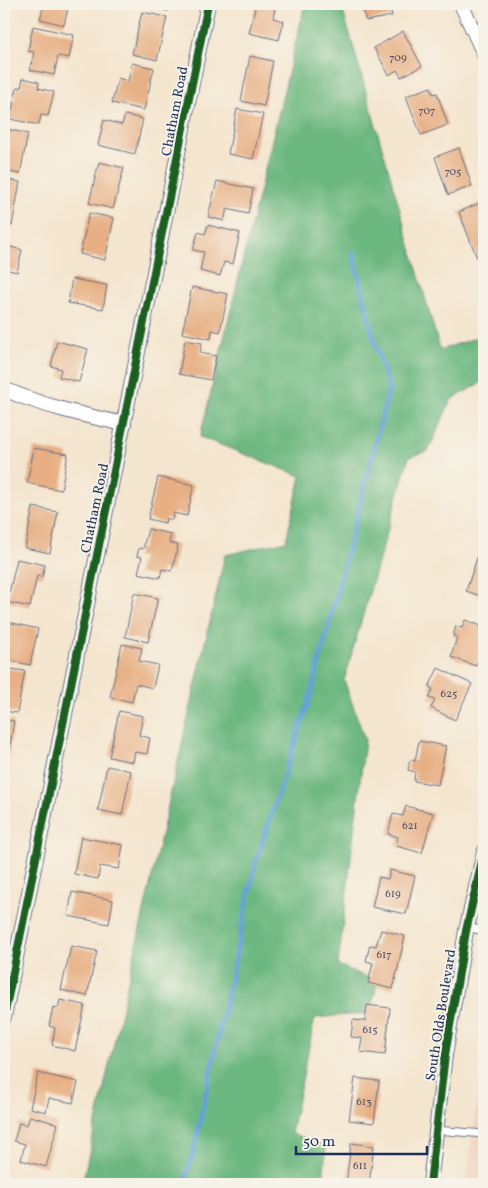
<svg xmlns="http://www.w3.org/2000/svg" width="488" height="1188" font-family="Vollkorn,serif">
<rect width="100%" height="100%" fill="#f7f3e8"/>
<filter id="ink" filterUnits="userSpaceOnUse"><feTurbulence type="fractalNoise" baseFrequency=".02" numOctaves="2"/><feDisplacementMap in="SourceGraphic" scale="10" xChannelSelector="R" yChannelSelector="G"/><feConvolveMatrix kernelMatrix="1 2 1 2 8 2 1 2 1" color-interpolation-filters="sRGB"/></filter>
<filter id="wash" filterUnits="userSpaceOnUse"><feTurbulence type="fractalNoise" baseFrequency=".0096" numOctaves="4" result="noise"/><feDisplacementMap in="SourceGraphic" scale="20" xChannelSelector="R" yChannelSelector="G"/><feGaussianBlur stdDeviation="1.12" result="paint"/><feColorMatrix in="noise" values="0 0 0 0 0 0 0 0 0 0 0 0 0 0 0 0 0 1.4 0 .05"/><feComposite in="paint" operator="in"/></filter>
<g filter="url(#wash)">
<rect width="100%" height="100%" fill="#f4e5ce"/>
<path fill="#f3d4bf" d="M484,1052v132h-18z"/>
<path fill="#6db880" stroke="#44746f" d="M305,4h36l99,346 44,-15v46l-33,19 -23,51 -19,6 -65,223 21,60 -27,225 40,17 -9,31 -54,5 -24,115 35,13 -3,38h-241l143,-629 61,-14 15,-65 -101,-39z"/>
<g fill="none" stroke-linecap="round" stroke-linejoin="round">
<path stroke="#63a3d6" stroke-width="5" d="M184,1184l9,-30 63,-293 55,-167 78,-305 -15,-49 -21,-87"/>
</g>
<g id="blocks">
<g fill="#e7af83">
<path d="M44,4h25l-5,21 -24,-6z"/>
<path d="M137,4h32l-1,7z"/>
<path d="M256,4h20l-3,14 11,3 -5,19 -30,-7z"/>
<path d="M362,4h27l3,12 -26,5z"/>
<path d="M142,12l25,5 -10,43 -25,-6z"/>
<path d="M33,26l41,9 -5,23 -11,-2 -4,19 -24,-5 4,-18 -6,-1z"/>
<path d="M403,31l19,35 -21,11 -4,-7 -8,5 -15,-27z"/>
<path d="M250,56l23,5 -9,45 -23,-5z"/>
<path d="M132,63l22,5 -10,42 -32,-7 6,-25 10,3z"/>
<path d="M23,78l16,4 -1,6 16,4 -6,24 -7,-1 -2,10 -29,-6 7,-32 4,1z"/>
<path d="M431,87l2,7 4,-1 11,32 -27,10 -15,-39z"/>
<path d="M237,109l26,5 -10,45 -25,-5z"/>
<path d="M125,115l18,4 -8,35 -37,-9 6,-25 18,5z"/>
<path d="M7,129l21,5 -8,40 -16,-3v-35h1z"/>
<path d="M459,148l13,38 -24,9 -13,-38z"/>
<path d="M99,162l25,6 -11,41 -24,-6z"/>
<path d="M4,179l16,3 -8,44 -8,-1z"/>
<path d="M217,181l36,8 -5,25 -21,-5 -3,12 -16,-4z"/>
<path d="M484,201v54l-7,3 -18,-46z"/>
<path d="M89,213l25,5 -9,42 -25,-6z"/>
<path d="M208,225l32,8 -7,31 -9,-2 -4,14 -20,-5 4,-19 -11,-2 5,-18 7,2z"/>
<path d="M4,245l18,5 -5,22 -13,-3z"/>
<path d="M72,279l35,6 -4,24 -35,-6z"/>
<path d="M192,287l36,7 -8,38 -8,-2 -1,9 -29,-6z"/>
<path d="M185,340l17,3 -2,10 16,3 -5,24 -32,-6z"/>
<path d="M57,341l31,8 -9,33 -20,-5 2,-8 -10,-3z"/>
<path d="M34,448l34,6 -7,36 -34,-7z"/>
<path d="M158,477l36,8 -7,31 -14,-3 -1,7 -6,-2 -1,5 -17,-4z"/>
<path d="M33,507l25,5 -8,41 -25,-5z"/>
<path d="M148,529l23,5 -2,9 9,2 -6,26 -10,-2 -2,9 -22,-5 4,-16 -5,-1 2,-8 4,1z"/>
<path d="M480,549l4,2v46l-18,-6z"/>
<path d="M17,559l28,6 -3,12 -5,-1 -7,31 -23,-5z"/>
<path d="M134,593l24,5 -10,44 -23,-5z"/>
<path d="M465,620l19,7v15l-8,24 -25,-9 6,-20 -4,-1 3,-10 6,2z"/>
<path d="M4,621l34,8 -8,36 -26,-6z"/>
<path d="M122,644l20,4 -3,13 19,4 -5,23 -17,-4 -4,18 -22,-5z"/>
<path d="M4,668l21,3 -8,42 -13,-2z"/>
<path d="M438,668l34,16 -17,36 -24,-12 4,-8 -6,-2 4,-9 -4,-2z"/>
<path d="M119,711l24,5 -4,19 11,3 -3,16 -12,-2 -2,10 -24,-5z"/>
<path d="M4,720l10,1 -7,42 -3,-1z"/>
<path d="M419,741l27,5 -8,39 -24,-4 1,-9 -7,-2 2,-10 5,1z"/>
<path d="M107,766l24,5 -9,44 -24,-5z"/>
<path d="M406,806l27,7 -11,40 -26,-7 2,-9 -10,-3 5,-20 10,2z"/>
<path d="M81,837l42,8 -4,24 -19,-3 -2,13 -24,-5z"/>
<path d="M390,870l25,6 -9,38 -34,-7 7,-30 9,2z"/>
<path d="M72,892l41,8 -4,24 -41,-8z"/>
<path d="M381,930l24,6 -12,53 -25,-6 5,-20 -7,-2 4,-16 6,1z"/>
<path d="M71,946l26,5 -10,45 -26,-6z"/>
<path d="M60,1000l25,5 -10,46 -23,-6 3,-17 -6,-2 4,-19 5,1z"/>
<path d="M367,1005l23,3 -5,47 -25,-3 2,-14 -11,-1 2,-17 12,1z"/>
<path d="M38,1073l40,9 -5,21 -24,-5 -3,14 -16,-4z"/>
<path d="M355,1078l24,3 -5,42 -25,-3z"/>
<path d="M30,1116l28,8 -12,43 -25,-7 4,-16 -11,-3 5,-18 8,2z"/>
<path d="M351,1143l23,3 -5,38h-23z"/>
</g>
</g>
</g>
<g filter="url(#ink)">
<use href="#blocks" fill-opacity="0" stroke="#676f85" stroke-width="1"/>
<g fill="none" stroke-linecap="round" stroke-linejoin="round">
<g stroke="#676f85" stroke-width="9">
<g id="service">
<path d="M467,927l17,4"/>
<path d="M436,1130l48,4"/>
</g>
</g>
<g stroke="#676f85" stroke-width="16">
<g id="minor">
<path d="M461,4l23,50"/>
<path d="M4,389c38,17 79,26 120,35"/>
<path d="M4,1017l204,-1013"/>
<path d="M430,1184l15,-129 21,-124 18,-79"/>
</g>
</g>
<use href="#service" stroke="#fff" stroke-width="7"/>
<use href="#minor" stroke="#fff" stroke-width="14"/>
<g stroke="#f7f3e8" stroke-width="11">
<g id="cycleway">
<path d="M4,1017l204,-1013"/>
<path d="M430,1184l15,-129 21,-124 18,-79"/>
</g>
</g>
<use href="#cycleway" stroke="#1b5e20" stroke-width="8"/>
</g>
</g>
<g text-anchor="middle" stroke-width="4" stroke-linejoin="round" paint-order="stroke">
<g font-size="11" fill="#4e4f67">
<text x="398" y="61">709</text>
<text x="427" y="114">707</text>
<text x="453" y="175">705</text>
<text x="449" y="697">625</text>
<text x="410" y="829">621</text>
<text x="393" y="897">619</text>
<text x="384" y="958">617</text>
<text x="370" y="1033">615</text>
<text x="364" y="1105">613</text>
<text x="360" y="1169">611</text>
</g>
<g font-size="14" fill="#1b2f5e" stroke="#f7f3e8">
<text transform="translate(174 111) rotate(-79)" y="5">Chatham Road</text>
<text transform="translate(94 508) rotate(-78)" y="5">Chatham Road</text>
<text transform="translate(440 1015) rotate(-81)" y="5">South Olds Boulevard</text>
</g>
</g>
<rect width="488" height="1188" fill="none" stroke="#f7f3e8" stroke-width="20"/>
<path d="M296 1146v8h131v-8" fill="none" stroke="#1b2f5e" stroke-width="2.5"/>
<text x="303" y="1146" font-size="15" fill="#1b2f5e" stroke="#f7f3e8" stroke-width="4" paint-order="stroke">50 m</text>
</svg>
